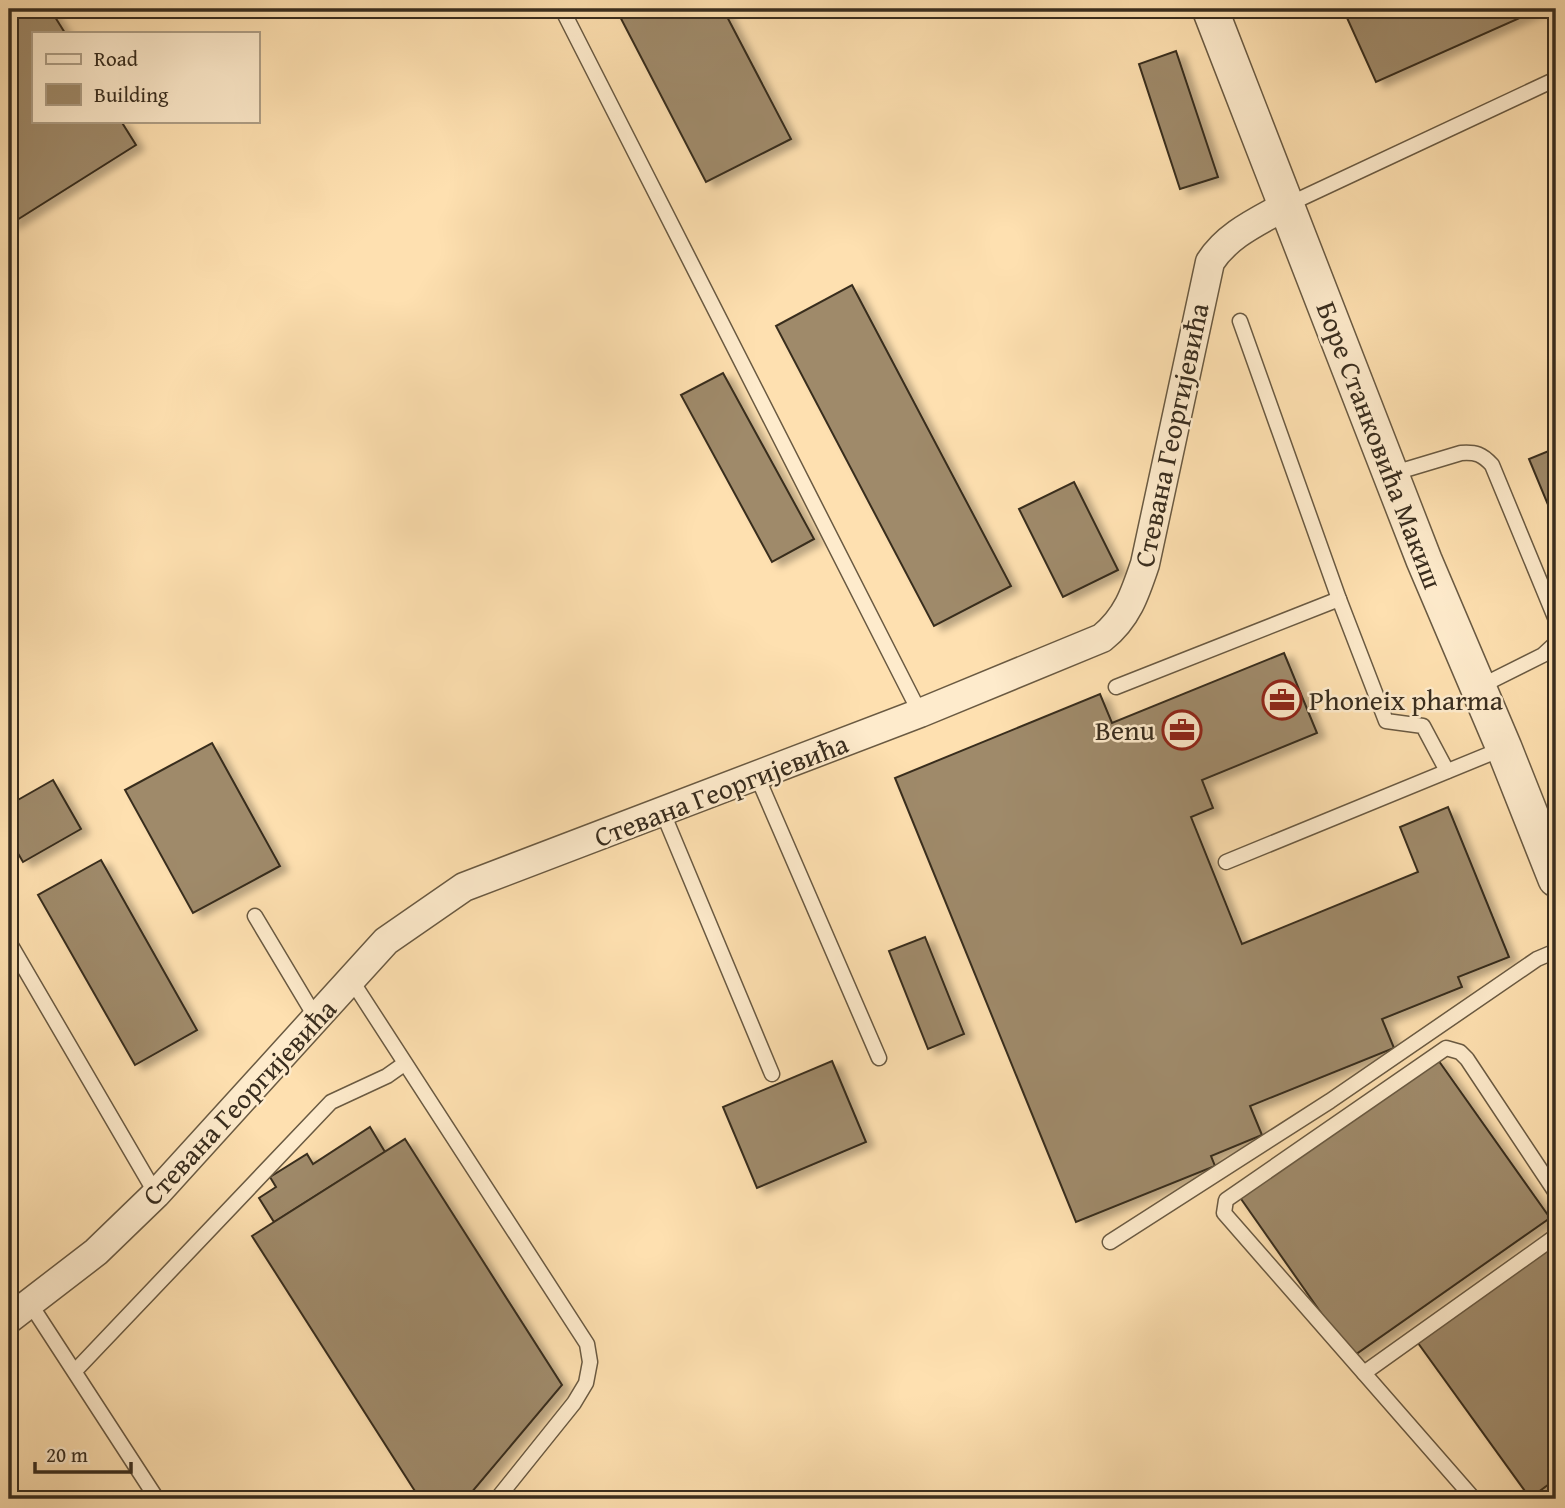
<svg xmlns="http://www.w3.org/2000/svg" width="1565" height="1508" font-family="'Gentium Book Plus',serif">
<defs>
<filter id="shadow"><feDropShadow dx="8" dy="4.5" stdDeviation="3.5" flood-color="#0004"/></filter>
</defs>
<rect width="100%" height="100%" fill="#fee0b0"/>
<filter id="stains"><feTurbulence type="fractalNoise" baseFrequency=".00286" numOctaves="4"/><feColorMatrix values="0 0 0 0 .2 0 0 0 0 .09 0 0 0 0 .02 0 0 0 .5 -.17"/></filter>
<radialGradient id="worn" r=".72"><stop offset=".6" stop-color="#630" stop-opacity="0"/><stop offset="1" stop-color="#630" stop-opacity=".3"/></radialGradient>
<g fill="#9f8a6a" stroke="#392d1e" stroke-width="2" filter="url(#shadow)">
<path d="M9,9h41l15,24h-32v88h88l15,24 -127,80z"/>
<path d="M616,9h107l68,130 -85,43z"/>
<path d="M1343,9h197l-164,73z"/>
<path d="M1176,51l42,126 -38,12 -41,-125z"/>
<path d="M852,285l159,301 -77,40 -158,-300z"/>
<path d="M723,373l91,166 -42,23 -91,-167z"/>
<path d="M1556,448v76l-27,-65z"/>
<path d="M1074,482l44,88 -55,27 -44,-88z"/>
<path d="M1284,653l33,80 -115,47 11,28 -22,9 51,127 176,-72 -18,-45 48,-20 61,150 -51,20 4,10 -80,32 12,29 -144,58 12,29 -51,21 4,10 -139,56 -181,-444 205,-84 12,29z"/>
<path d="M212,743l68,123 -87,47 -68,-123z"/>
<path d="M53,780l28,49 -58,33 -14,-24v-33z"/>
<path d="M101,860l96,170 -62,35 -97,-170z"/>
<path d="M925,937l39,97 -36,15 -39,-98z"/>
<path d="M1436,1057l114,161 -198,139 -113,-161z"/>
<path d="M832,1061l34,81 -109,46 -34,-81z"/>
<path d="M370,1127l15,25 -111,70 -15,-24 17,-11 -6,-10 37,-23 6,10z"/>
<path d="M405,1139l157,246 -96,114h-46l-168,-263z"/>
<path d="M1555,1245l1,234 -26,19 -112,-155z"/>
</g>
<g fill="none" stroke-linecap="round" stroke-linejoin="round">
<g stroke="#6a5a42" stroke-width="17">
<g id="service">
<path d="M562,9l358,704"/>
<path d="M1287,205l269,-126"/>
<path d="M1240,321l99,278"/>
<path d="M1391,474l70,-21c15,-1 21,1 31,12l64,155"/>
<path d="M1116,687l223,-88 47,122 37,5 24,45"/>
<path d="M1479,687l64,-32 13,-12"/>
<path d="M757,776l122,282"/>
<path d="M663,813l109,261"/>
<path d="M1226,862l278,-114"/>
<path d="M255,916l61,102"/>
<path d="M9,942l147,252"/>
<path d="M352,981l235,363 3,18 -4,21 -12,20 -77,96"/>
<path d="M1110,1242l220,-141 207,-142 19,-8"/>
<path d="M29,1302l128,197"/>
<path d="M75,1371l256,-269 56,-26 17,-12"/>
<path d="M1364,1373l192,-137"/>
<path d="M1474,1499l-250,-286 2,-13 220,-152 14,4 7,7 89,134"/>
</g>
</g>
<g stroke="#6a5a42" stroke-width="31">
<path id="minor" d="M9,1319l87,-67 60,-58 230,-253 78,-54 456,-174 182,-75c25,-20 33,-44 43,-74l65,-302c18,-28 49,-41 77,-57"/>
</g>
<g stroke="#6a5a42" stroke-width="38">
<path id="tertiary" d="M1210,9l214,551 80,188 52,131"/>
</g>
<use href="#service" stroke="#feebcc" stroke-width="14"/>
<use href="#minor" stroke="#feebcc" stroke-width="28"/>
<use href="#tertiary" stroke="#feebcc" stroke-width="35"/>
</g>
<defs>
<g id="office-ring" transform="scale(2.0125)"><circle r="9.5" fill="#feebcc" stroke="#8f2418" stroke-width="1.5"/><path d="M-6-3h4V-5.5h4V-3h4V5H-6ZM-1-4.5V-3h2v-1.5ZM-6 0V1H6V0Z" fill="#8f2418"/></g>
</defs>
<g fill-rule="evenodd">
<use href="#office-ring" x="1282" y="700"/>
<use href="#office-ring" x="1182" y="730"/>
</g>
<g text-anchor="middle" stroke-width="5" stroke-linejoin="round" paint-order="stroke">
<g font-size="28" fill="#392d1e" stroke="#feebcc">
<text transform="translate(1171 435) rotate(-78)" y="10">Стевана Георгијевића</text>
<text transform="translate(1380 445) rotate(69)" y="10">Боре Станковића Макиш</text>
<text transform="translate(721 790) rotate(-21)" y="10">Стевана Георгијевића</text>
<text transform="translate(239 1102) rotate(-47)" y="10">Стевана Георгијевића</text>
</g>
<g font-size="28" fill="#392d1e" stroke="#feebcc" text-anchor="start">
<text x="1309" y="710">Phoneix pharma</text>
<text x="1155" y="740" text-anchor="end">Benu</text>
</g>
</g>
<rect width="1565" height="1508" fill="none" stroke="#fee0b0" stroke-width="35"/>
<rect x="10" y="10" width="1544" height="1487" fill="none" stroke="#392d1e" stroke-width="3.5"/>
<rect x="18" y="18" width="1530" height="1473" fill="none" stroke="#392d1e" stroke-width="2"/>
<rect x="32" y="32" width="228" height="91" fill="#feebcc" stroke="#af9f86" stroke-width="2"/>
<rect x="46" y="54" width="35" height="10" fill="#feebcc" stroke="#af9f86" stroke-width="2"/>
<text x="94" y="66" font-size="21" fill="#392d1e">Road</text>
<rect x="46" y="84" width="35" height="21" fill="#9f8a6a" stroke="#af9f86" stroke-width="2"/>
<text x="94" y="102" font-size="21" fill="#392d1e">Building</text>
<path d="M35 1462v10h96v-10" fill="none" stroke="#392d1e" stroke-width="3.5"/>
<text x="46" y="1462" font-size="21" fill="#392d1e" stroke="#feebcc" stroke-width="5" paint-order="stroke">20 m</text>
<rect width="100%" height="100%" filter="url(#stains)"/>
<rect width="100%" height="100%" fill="url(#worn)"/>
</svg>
